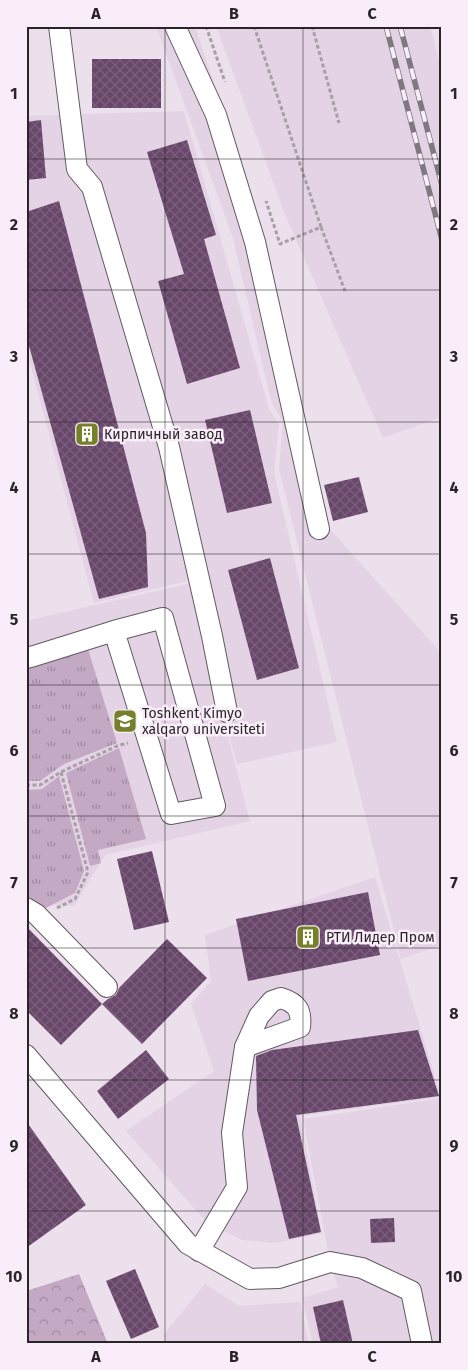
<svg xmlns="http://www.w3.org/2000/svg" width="468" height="1370" font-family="'Fira Sans',sans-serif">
<defs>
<pattern id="grass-tufts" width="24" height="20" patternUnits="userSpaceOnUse" patternTransform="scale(1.25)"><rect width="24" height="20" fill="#c4a9c5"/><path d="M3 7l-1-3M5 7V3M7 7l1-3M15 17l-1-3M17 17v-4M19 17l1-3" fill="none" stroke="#9f89a0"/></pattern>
<pattern id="forest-crowns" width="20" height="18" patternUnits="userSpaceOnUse" patternTransform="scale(1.25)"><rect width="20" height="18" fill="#c4a9c5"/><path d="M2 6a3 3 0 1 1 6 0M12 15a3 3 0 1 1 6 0" fill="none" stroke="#9f89a0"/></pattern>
<pattern id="building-cross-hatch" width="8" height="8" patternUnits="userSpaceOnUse" patternTransform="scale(1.25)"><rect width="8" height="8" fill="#69476b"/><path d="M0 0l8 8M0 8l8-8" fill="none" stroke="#7a5f7c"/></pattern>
</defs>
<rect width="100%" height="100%" fill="#ebe0eb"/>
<g fill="#e3d3e4">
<path d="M156,26h39l71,214 62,287 114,127v291l-41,14 -122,-490 4,-47 -12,-21 -38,-163z"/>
<path d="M216,26h214l12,45v346l-59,21 -99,-226z"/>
<path d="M184,111l85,298 10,15 -5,49 63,269 -100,22 -32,-114 45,171 -145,34 -31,51 -48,-2v-283l161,-37 5,-4 -98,23 -68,-255v-232z"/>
<path d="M375,877l66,220 -141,19 22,117 -47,10 -33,-3 -28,-14 -12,-9 -76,-86 88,-60 -23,-67 20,-23 -6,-46z"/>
<path d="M442,1098v246h-129l-11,-46 36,-11 -8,-25 -27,-143z"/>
<path d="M205,1284l34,22 61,-4 9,42h-143l-3,-9z"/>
</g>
<g fill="url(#grass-tufts)">
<path d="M87,646l30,97 -53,21 -24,17h-14v-117z"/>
<path d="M119,748l27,91 -48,11 3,13 -11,3 -24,-93z"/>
<path d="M59,776l25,95 -9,22 -33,17 -16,-14v-106l16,-1z"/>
</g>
<path fill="url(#forest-crowns)" d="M79,1274l29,70h-82v-53z"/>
<g fill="url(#building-cross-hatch)">
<rect x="92" y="59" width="69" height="49"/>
<path d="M41,120l5,58 -20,2v-58z"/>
<path d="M187,140l29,95 -12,4 36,129 -53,16 -29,-103 26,-7 -37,-122z"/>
<path d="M59,201l87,332 2,54 -49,12 -73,-264v-123z"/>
<path d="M250,410l22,93 -45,10 -22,-93z"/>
<path d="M359,477l9,35 -35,9 -9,-36z"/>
<path d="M270,558l29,110 -42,12 -29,-110z"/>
<path d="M152,851l17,71 -35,8 -17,-71z"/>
<path d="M368,892l12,63 -132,26 -12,-62z"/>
<path d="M26,926l76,78 -41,41 -35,-35z"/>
<path d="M167,939l40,39 -65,66 -40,-40 6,-5 8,-4 3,-7z"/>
<path d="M418,1030l21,66 -143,19 25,117 -32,7 -32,-129 -1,-54 16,-6z"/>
<path d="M146,1050l23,29 -51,40 -21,-28z"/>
<path d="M26,1121l60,84 -60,43z"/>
<path d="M394,1218l1,24 -24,1 -1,-24z"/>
<path d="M135,1269l24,58 -28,12 -25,-58z"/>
<path d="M343,1300l10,44h-32l-8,-37z"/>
</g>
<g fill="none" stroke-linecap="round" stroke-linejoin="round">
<g stroke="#635a63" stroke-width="22">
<g id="minor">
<path d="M59,26l18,143 15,18 77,260 43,189 15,76"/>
<path d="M175,26l41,89 39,127 64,287"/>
<path d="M26,658l8,-2 80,-25 49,-13 52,188 -44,8 -57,-183"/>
<path d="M26,908l10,6 71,73"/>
<path d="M281,998c16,5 21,12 19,29l-55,20 14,-31 13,-15z"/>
<path d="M26,1055l162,189 62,35 29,-1 51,-16 32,6 49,23 11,53"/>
<path d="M199,1251l38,-64 -5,-54 13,-86"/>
</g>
</g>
<g stroke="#a89fa8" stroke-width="3" stroke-dasharray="4 2.5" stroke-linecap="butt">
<path d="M206,26l19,56"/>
<path d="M254,26l67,201 -41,17 -14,-43"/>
<path d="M312,26l27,97"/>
<path d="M321,227l24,64"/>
<path d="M26,785h14l21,-13 56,-26 11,-3"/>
<path d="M57,908l18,-9 13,-27 -27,-100"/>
</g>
<use href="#minor" stroke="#fff" stroke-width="20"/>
<g stroke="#7f787f" stroke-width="5.5">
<g id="rail">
<path d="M386,26l56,214"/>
<path d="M400,26l42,159"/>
</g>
</g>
<use href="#rail" stroke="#f8edf8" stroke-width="4" stroke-dasharray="11" stroke-linecap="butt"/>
</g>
<path fill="none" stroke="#292529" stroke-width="1" stroke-opacity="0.55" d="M165,26v1318M303,26v1318M26,159h416M26,290h416M26,422h416M26,554h416M26,685h416M26,816h416M26,948h416M26,1080h416M26,1211h416"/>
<defs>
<g id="building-square" transform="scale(1.25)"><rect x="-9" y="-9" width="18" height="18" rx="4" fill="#767f2a" stroke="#f8edf8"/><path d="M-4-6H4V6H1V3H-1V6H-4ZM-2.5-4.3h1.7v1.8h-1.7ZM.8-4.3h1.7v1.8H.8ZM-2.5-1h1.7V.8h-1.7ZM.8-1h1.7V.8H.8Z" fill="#fff"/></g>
<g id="university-square" transform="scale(1.25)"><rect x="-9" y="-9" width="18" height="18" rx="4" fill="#767f2a" stroke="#f8edf8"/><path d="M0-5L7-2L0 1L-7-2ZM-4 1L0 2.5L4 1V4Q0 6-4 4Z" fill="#fff"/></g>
</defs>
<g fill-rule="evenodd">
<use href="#building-square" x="87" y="434"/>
<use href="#university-square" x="125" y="721"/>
<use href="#building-square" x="308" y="937"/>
</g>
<g text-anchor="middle" stroke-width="5" stroke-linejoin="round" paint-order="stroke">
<g font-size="14" fill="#292529" stroke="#f8edf8" text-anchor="start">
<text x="104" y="439">Кирпичный завод</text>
<text x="142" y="718">Toshkent Kimyo<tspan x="142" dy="16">xalqaro universiteti</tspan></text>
<text x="326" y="942">РТИ Лидер Пром</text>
</g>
</g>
<rect width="468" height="1370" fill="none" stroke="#f8edf8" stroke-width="55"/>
<rect x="28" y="28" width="412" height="1314" fill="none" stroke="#292529" stroke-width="2"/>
<g font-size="16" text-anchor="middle" font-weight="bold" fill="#292529">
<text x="96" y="19">A</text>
<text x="234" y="19">B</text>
<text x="372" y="19">C</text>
<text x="14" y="99">1</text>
<text x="454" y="99">1</text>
<text x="14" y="230">2</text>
<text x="454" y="230">2</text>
<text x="14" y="362">3</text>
<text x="454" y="362">3</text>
<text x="14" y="493">4</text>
<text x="454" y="493">4</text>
<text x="14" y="625">5</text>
<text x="454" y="625">5</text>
<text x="14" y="756">6</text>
<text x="454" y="756">6</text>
<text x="14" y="888">7</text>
<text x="454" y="888">7</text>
<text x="14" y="1019">8</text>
<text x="454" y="1019">8</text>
<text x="14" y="1151">9</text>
<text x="454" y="1151">9</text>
<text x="14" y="1282">10</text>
<text x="454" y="1282">10</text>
<text x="96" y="1362">A</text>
<text x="234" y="1362">B</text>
<text x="372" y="1362">C</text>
</g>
</svg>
